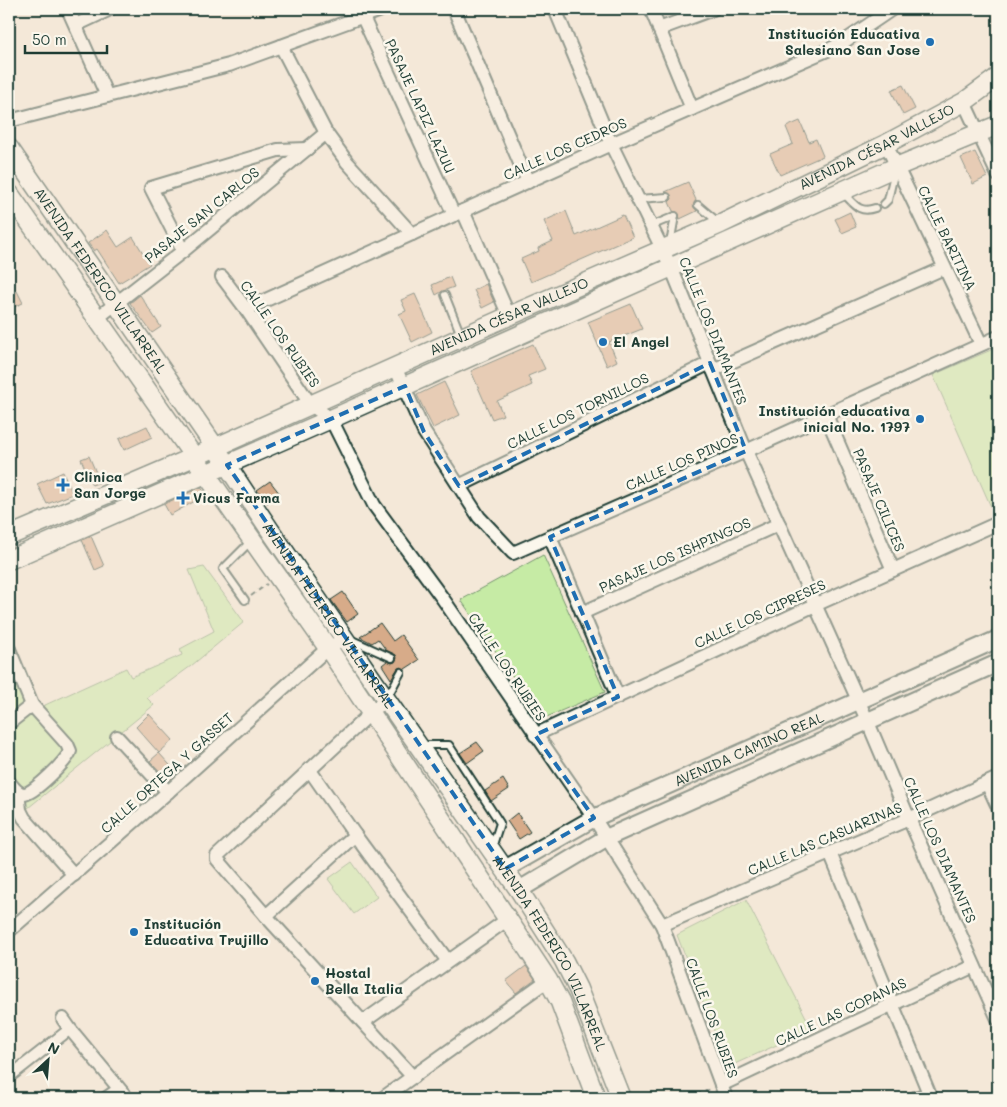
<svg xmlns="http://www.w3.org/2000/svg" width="1007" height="1107" font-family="Mali,sans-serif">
<rect width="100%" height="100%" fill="#f4e8d8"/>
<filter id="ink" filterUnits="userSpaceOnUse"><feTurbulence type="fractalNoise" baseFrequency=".02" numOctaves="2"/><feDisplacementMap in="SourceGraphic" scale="10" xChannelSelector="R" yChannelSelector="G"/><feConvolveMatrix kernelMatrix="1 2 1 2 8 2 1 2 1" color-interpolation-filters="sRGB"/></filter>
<g filter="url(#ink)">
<g fill="#c6eba5" stroke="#72946c">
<path d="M998,347v167l-3,2 -62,-141z"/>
<path d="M543,555l62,137 -63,27 -81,-119z"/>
<path d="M204,567l40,55 -53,44 -44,32 7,7 -126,103 -19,-22v-129l23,54 94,-43 5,9 51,-22 -2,-6 34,-18 -25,-61z"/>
<path d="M352,862l25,35 -23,17 -26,-35z"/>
<path d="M746,900l66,129 -84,38 -51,-132z"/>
</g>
<g fill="#d7ab89" stroke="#1f3d34">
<path d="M903,85l12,24 -12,6 -12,-25z"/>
<path d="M800,121l9,21 7,-3 7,17 -43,19 -10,-21 23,-10 -7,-17z"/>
<path d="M975,152l12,25 -14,7 -12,-26z"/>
<path d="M688,182l8,18 -3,6 4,5 -17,8 -1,-5 -6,-3 -4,-9 3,-3 -1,-4 -6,-3z"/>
<path d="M566,211l10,25 47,-21 10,22 -102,45 -10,-23 18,-8 -1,-3 15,-7 -9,-20z"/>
<path d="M850,212l6,15 -14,6 -7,-14z"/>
<path d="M107,230l11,17 15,-10 17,27 -31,19 -22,-34 -3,2 -6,-8z"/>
<path d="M450,277l4,10 -11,4 -7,4 -4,-10z"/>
<path d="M486,284l8,18 -12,6 -8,-18z"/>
<path d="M17,291l6,12 -14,6v-14z"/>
<path d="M415,294l17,38 -20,10 -13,-28 7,-3 -5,-11z"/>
<path d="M140,295l21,32 -9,6 -22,-30z"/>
<path d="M631,304l11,25 -33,13 8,19 -10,5 -19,-44z"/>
<path d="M533,344l12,25 -17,7 4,9 -35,16 6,14 -11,4 -21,-48z"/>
<path d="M444,382l16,33 -27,13 -16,-33z"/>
<path d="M147,426l5,11 -28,13 -5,-11z"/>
<path d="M89,456l11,26 -8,3 -11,-26z"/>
<path d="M63,472l10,22 -26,10 -10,-20z"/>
<path d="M270,481l10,13 -13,9 -10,-13z"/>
<path d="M201,487l5,8 -36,20 -6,-11z"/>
<path d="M91,536l13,30 -9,4 -13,-30z"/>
<path d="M343,592l15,22 -11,8 -16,-22z"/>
<path d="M380,623l13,18 8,-6 18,25 -14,9 -4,-2 -3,1 -7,11 -9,-14 5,-4 5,2 3,-1 2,-4 -1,-3 -10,-5 -8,-11 -6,4 -12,-6z"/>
<path d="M149,714l24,26 -14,13 -23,-26z"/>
<path d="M477,742l7,9 -17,12 -7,-10z"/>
<path d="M159,753l18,20 -8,8 -19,-20z"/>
<path d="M503,779l6,10 -18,12 -6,-10z"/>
<path d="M517,813l13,19 -11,7 -12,-18z"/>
<path d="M526,966l9,13 -19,14 -10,-12z"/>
</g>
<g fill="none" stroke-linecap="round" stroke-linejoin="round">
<g stroke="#1f3d34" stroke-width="10">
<g id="service">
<path d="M842,192c12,11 16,22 33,16"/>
<path d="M638,199l29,-2"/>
<path d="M884,204l4,-4 7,-30"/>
<path d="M698,205l20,17"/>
<path d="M651,226l24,-10"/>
<path d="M670,244l5,-28"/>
<path d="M445,295l16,40"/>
<path d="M245,600l-22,-31 28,-28"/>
<path d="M352,640l40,18"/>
<path d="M387,698l14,-26"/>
<path d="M421,745h28l51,78 -8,25"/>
</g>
</g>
<g stroke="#1f3d34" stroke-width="14">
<g id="pedestrian">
<path d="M9,1077l61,-48"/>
<path d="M105,1098l14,-10"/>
</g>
</g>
<g stroke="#1f3d34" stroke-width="16">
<g id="minor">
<path d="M68,9l39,87"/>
<path d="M359,9l95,206"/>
<path d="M454,9l74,173"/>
<path d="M555,9l56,135 60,123 75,184 121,269 42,99 89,200"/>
<path d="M651,9l41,100"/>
<path d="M76,25l34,-16"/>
<path d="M659,29l54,-20"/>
<path d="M281,46l45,87 21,29 65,72"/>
<path d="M964,102l34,73"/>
<path d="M9,121l220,-56 154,-56"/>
<path d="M886,144l95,200"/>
<path d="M463,211l46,105"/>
<path d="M183,251l-32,-63 127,-38 29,-1"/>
<path d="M222,277l24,32 65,96 20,14 43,86 69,94 151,219 68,107 64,173"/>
<path d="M246,309l365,-165 228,-99 53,-36"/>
<path d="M96,319l87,-68 143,-118"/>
<path d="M395,367l29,65 55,85 34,36 233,-102 252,-114"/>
<path d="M713,370l231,-102"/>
<path d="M826,415l67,155"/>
<path d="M459,486l251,-123"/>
<path d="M550,537l68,160"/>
<path d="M582,613l197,-89"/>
<path d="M9,649l23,56 35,39 3,7c-2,9 -37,43 -46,43 -7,0 -11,-7 -15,-12"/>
<path d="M386,699l-169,157v3l49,57 147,161"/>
<path d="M9,723l23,-18"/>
<path d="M535,735l280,-130 183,-82"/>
<path d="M117,737l51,55"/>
<path d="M309,769l46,66 92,125"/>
<path d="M987,783l11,24"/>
<path d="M18,792l2,18 4,8 50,57"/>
<path d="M830,853l101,245"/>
<path d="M266,916l89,-81"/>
<path d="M662,925l247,-106 89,-41"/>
<path d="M9,931l159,-139 160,-144 7,-4"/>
<path d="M63,1019l7,10 57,69"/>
<path d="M363,1022l145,-103"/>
<path d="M721,1085l253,-119"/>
<path d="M383,1098l165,-118"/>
<path d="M915,1098l14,-4"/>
</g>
</g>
<g stroke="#1f3d34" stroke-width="20">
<g id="tertiary">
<path id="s1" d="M505,869l89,-51 404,-179"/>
<path d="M519,890l87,-52 392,-175"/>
</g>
</g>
<g stroke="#1f3d34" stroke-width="21">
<g id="secondary">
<path id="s2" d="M9,148l206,299 55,83 116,169 133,191 45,71 14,28 43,109"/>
<path d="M9,193l319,455 220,332 12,22 36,96"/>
<path id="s3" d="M9,536l185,-79 315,-141 212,-92 165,-80 78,-42 34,-25"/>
<path d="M9,560l322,-141 565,-252 102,-42"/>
</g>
</g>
<g stroke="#1f3d34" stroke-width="2" stroke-dasharray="5 4" stroke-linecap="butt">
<path d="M251,596l16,-12"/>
<path d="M688,1098l23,-9"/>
</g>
<use href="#service" stroke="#fbf7ec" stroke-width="6"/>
<use href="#pedestrian" stroke="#fbf7ec" stroke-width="10"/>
<use href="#minor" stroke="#fbf7ec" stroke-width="12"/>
<use href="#tertiary" stroke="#fbf7ec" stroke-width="16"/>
<use href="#secondary" stroke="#fbf7ec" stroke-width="18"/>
</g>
</g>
<path d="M0 0H1007V1107H0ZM710,363l36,88 -196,86 68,160 -83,38 59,83 -89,51 -278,-404 178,-79 19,46 35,54z" fill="#f4e8d8" fill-opacity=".55" fill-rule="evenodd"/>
<path fill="none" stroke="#1f6fb2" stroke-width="4" stroke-dasharray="10 6" stroke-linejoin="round" d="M710,363l36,88 -196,86 68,160 -83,38 59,83 -89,51 -278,-404 178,-79 19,46 35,54z"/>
<g fill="#1f6fb2" stroke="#fbf7ec" stroke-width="2">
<circle cx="930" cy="42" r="5"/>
<circle cx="603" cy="342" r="5"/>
<circle cx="920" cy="419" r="5"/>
<path d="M60.5 477.5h5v5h5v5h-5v5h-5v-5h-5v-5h5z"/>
<path d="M180.5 490.5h5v5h5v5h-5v5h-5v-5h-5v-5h5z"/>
<circle cx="134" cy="932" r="5"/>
<circle cx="315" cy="981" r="5"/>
</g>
<g text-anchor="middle" stroke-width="5" stroke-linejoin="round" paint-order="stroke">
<g font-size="14" font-weight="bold" fill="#1f3d34" stroke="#fbf7ec" text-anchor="start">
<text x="920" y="39" text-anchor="end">Institución Educativa<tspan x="920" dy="16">Salesiano San Jose</tspan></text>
<text x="613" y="347">El Angel</text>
<text x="910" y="416" text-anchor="end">Institución educativa<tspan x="910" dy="16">inicial No. 1797</tspan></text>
<text x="74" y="482">Clinica<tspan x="74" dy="16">San Jorge</tspan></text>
<text x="193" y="503">Vicus Farma</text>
<text x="144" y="929">Institución<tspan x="144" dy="16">Educativa Trujillo</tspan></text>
<text x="325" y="978">Hostal<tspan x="325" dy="16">Bella Italia</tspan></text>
</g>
<g font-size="14" fill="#1f3d34" stroke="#fbf7ec">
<text transform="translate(420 106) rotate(65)" y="5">PASAJE LAPIZ LAZUU</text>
<text dy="5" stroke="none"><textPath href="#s3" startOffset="951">AVENIDA CÉSAR VALLEJO</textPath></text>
<text transform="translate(565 149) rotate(-24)" y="5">CALLE LOS CEDROS</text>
<text transform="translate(202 215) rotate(-39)" y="5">PASAJE SAN CARLOS</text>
<text transform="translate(947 238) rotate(64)" y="5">CALLE BARITINA</text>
<text dy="5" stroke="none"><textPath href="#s2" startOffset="161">AVENIDA FEDERICO VILLARREAL</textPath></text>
<text dy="5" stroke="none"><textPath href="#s3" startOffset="546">AVENIDA CÉSAR VALLEJO</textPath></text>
<text transform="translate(713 331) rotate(68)" y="5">CALLE LOS DIAMANTES</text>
<text transform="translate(280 334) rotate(55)" y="5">CALLE LOS RUBIES</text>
<text transform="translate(578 411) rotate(-26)" y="5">CALLE LOS TORNILLOS</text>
<text transform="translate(682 462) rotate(-24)" y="5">CALLE LOS PINOS</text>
<text transform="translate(879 500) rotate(67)" y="5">PASAJE CILICES</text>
<text transform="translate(675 555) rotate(-24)" y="5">PASAJE LOS ISHPINGOS</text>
<text transform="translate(760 614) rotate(-25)" y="5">CALLE LOS CIPRESES</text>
<text dy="5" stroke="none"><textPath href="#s2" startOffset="566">AVENIDA FEDERICO VILLARREAL</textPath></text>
<text transform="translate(507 667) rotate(56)" y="5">CALLE LOS RUBIES</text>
<text dy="5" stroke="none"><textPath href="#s1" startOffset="272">AVENIDA CAMINO REAL</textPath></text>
<text transform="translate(167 773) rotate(-42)" y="5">CALLE ORTEGA Y GASSET</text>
<text transform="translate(825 839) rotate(-23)" y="5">CALLE LAS CASUARINAS</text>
<text transform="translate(940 850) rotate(66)" y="5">CALLE LOS DIAMANTES</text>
<text dy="5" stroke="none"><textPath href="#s2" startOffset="971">AVENIDA FEDERICO VILLARREAL</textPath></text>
<text transform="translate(841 1012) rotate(-25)" y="5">CALLE LAS COPANAS</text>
<text transform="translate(712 1018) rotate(70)" y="5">CALLE LOS RUBIES</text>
</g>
</g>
<rect width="1007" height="1107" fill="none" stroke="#fbf7ec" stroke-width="30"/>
<rect x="15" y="15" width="977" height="1077" fill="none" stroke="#1f3d34" stroke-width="2" filter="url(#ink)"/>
<g transform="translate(48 1060) rotate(26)" stroke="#fbf7ec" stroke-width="4" paint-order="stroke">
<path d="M0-4L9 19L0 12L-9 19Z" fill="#1f3d34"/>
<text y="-8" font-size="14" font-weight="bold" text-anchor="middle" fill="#1f3d34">N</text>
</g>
<path d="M25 45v8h82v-8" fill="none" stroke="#1f3d34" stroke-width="2.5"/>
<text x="32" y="45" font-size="15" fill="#1f3d34" stroke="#fbf7ec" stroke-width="4" paint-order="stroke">50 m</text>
</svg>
